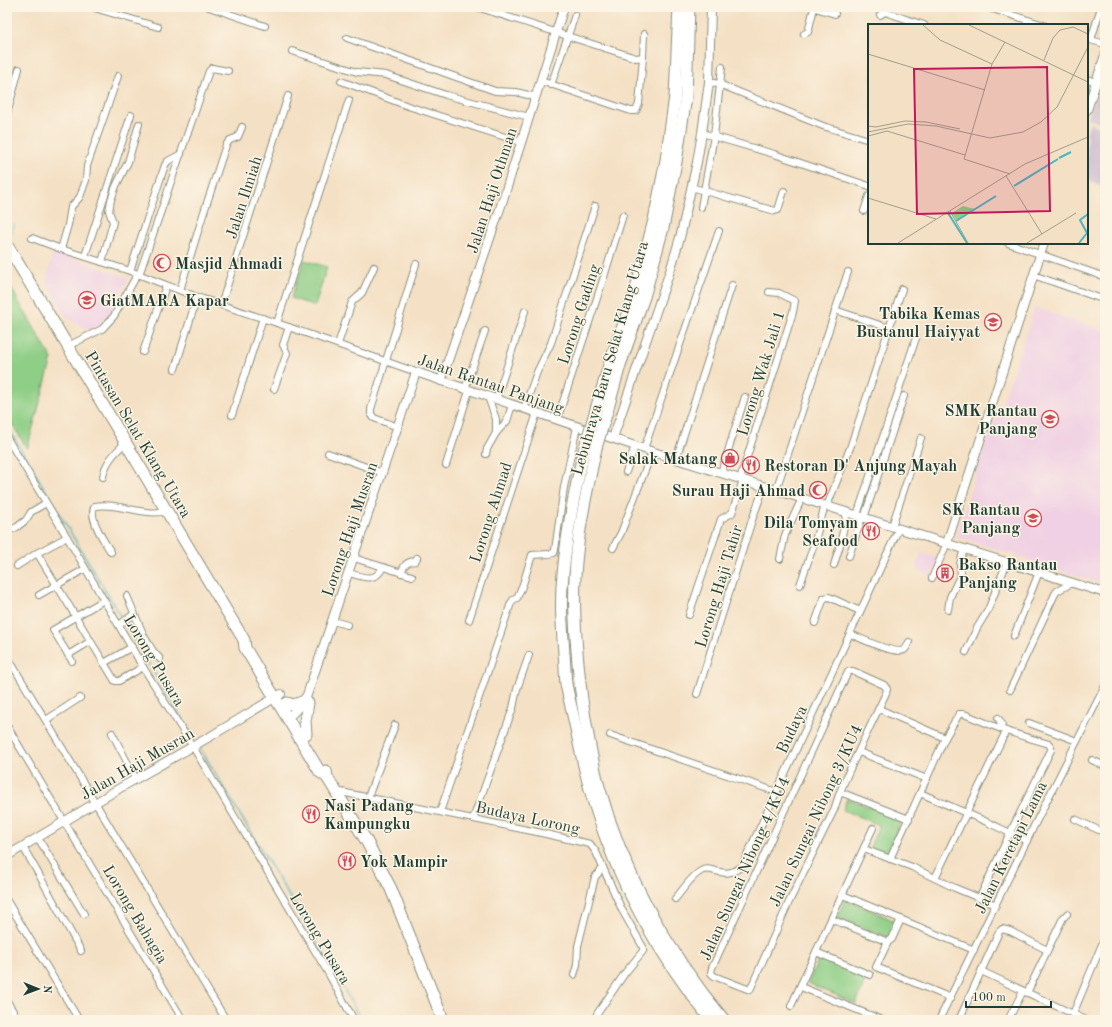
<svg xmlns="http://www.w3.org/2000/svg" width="1112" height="1027" font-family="'Old Standard TT',serif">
<rect width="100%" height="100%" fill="#fcf5e5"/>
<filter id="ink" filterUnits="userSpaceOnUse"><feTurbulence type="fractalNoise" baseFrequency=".025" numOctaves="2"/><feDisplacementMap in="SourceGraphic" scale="8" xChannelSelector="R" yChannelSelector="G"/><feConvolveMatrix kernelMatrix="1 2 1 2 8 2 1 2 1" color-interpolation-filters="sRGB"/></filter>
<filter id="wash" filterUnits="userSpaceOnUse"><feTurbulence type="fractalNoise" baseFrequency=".012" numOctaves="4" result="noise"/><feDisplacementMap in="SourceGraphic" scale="16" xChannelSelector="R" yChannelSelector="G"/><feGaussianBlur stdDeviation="0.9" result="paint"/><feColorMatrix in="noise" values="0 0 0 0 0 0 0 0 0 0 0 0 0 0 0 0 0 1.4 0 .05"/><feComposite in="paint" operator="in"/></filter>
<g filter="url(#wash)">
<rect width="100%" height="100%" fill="#f4e0c4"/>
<g fill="#f0d0e4">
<path d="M53,251l76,27 -23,41 -16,12 -23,-13 -21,-36z"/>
<path d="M1035,307l70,24v254l-149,-49 24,-76 31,-82z"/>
<path d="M921,553l18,6 -8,17 -14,-6 1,-3 -1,-3z"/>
</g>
<g fill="#cebed1">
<path d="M1105,69v56l-17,-7z"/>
<path d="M1090,123l15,7v58l-18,-8v-49z"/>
</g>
<g fill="#8ece86" stroke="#56865d">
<path d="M304,260l23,7 -12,39 -24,-8z"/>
<path d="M7,281l45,78 -25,90 -20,-34z"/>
<path d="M847,798l54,22 -14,34 -17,-7 9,-22 -36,-15z"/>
<path d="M845,899l50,22 -7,16 -51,-19z"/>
<path d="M820,956l47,21 -11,27 -48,-21z"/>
</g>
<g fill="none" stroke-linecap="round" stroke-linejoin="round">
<g stroke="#47b6c0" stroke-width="1.5">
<path d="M7,16l3,-9"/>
<path d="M8,235l3,-2 3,-8"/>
<path d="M7,426l114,191"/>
<path d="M126,625l16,28"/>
<path d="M147,661l48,79"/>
<path d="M200,748l137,228 24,44"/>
</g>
</g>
</g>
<g filter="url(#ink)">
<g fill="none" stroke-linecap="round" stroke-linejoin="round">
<g stroke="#8a8e7c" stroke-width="8">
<g id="street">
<path d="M91,7l67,20"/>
<path d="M209,7l56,19"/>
<path d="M477,7l159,51 7,-1 1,-23"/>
<path d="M812,7l23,7"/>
<path d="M986,7l58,18"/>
<path d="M880,15l5,-3 39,13"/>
<path d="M804,34l4,-2 6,-24"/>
<path d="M347,38l148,53 21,1 20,5"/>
<path d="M1087,39l18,5"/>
<path d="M1091,40l10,-33"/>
<path d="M292,51l65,21 29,3 60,20 83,22"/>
<path d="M1087,79l9,3"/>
<path d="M341,81l67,25 113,36"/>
<path d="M541,81l90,30h5l3,-7 4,-47"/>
<path d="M709,82l10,2 104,42 46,14"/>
<path d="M551,85l24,-70"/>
<path d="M7,114l12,-45"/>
<path d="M702,133l72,21 95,32"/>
<path d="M691,187l84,24 3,-1 6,-19"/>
<path d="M701,207l13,-71 8,-69"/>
<path d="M864,211l5,-15"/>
<path d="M32,238l29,11 69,22 67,26 80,26 139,49"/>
<path d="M1008,243l97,34"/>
<path d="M61,249l7,-24 3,-18 9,-10 6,-17 1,-14 31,-90"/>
<path d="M85,256l46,-141"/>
<path d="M102,262l11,-40 -4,-11 2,-11 5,-14 12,-24 11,-38"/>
<path d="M130,271l35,-106 3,-4 13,-7"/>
<path d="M139,275l70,-204 3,-3 16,3"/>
<path d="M1033,275l72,25"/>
<path d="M180,290l23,-75 23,-70 4,-5 8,-3 4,-10"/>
<path d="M221,305l67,-209"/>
<path d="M835,310l54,18"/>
<path d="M277,323l72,-223"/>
<path d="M338,344l14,-42 10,-9 12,-26"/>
<path d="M68,346l34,-17 12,-13 23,-41"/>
<path d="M143,352l23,-66"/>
<path d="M175,369l22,-72"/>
<path d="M274,389l13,-36 -4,-8 6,-18"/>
<path d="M465,389l20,-58"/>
<path d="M488,397l8,22v14"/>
<path d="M496,400l29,-89"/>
<path d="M524,409l13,-37 14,-29 44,-137"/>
<path d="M232,415l31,-97"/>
<path d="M557,420l46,-140 20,-65"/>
<path d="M398,427l-24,-9 -3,-4v-5l45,-145"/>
<path d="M7,438l60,99 76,130 50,80 134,224 27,49"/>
<path d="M644,449l75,-218"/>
<path d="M328,453l55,20"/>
<path d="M486,454l1,-5 9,-16 11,-12 5,-16"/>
<path d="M676,459l56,-174"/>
<path d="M446,465l23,-74"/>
<path d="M626,472l9,-26"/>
<path d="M721,473l24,-76"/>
<path d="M103,477c2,-15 12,-24 22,-34"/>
<path d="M740,479l53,-167 2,-11 -16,-8 -10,-1"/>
<path d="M776,490l72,-218"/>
<path d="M827,506l23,-58 52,-159"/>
<path d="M857,515l59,-177"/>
<path d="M864,518l40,-122"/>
<path d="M892,526l29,-88"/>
<path d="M7,532l10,-5 9,-7 5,-8 15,-9"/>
<path d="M67,537l-30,16 78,128h4l24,-14"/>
<path d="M613,548l8,-15 31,-81"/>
<path d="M111,552c-6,-9 -24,-36 -16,-46 24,-4 48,11 71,5"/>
<path d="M849,556l13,-39"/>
<path d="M354,558l58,18"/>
<path d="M780,559l5,-24 17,-37"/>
<path d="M834,565l6,-20 7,-33"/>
<path d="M17,566l20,-13"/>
<path d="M349,573c13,4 27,10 34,-6"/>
<path d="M401,573c3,-8 5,-11 14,-12l2,-3"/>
<path d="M932,578l15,-35"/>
<path d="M800,585l14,-41 11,-39"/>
<path d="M39,595l46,-26"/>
<path d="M127,596l17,40 9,15 -14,10"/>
<path d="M948,610l2,-13 11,-23 -1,-10 4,-16"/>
<path d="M689,615l32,-96 11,-6 11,-33"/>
<path d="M469,620l68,-207"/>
<path d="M333,621l14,4"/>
<path d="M815,623l9,-25 5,-1 31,14"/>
<path d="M119,625l15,-11"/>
<path d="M850,634c11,4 43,21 54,16 3,-2 4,-5 5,-8"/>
<path d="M1014,636l25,-64"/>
<path d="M153,651l7,8"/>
<path d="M966,652l11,-24 11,-18 19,-48"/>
<path d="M68,655l23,-14"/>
<path d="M7,656l219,364"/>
<path d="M72,661l-19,-31 51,-30"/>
<path d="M104,663l28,-16"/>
<path d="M850,671h3l31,14 3,4 -1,4 -37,78 -9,21 -6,18 -45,92 -39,88 -36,-14 -3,-3 1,-5 136,-296z"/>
<path d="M1010,690l45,-96 2,-3 15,-8"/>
<path d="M697,694l55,-174 12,-33"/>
<path d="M879,709l66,29"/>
<path d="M998,718l4,6 -2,3"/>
<path d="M46,720l34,-22"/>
<path d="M1029,723l48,18"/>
<path d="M7,726l176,294"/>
<path d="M112,733l24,46"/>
<path d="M610,735l167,57"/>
<path d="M859,752l68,27"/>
<path d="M1092,760l13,6"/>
<path d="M336,791l201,41 53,12 6,8 26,58 21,37v4l-18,22 -28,41"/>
<path d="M840,792l69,27"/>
<path d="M920,793l67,29 40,19"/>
<path d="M368,797l27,-72"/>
<path d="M440,812l71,-209 2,-3 4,-2 6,-14 9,-29c7,-1 15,0 22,-2l1,-3 9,-63 13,-60"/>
<path d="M473,819l40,-111 4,-19 12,-34"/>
<path d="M1075,819l30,14"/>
<path d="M38,838l46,76"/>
<path d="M23,847l15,26 43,78"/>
<path d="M864,849l48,18 43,21 41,17"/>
<path d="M890,859l55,-121 14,-24h5l42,17 43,13 2,3v3l-41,83 -30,64"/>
<path d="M935,878l71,-147"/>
<path d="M843,895l131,55"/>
<path d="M675,899c8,-9 16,-23 26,-28 11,-7 22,11 41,-5l157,-338"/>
<path d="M7,901l72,119"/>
<path d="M831,919l57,23"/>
<path d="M901,919l-9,20 -4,3 -12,25 75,31"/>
<path d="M816,952l54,23"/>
<path d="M981,971l105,49"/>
<path d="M574,975l3,-10 1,-19 17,-69 8,-9"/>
<path d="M801,987l81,33"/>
<path d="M1027,993l36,-75 4,-4"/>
<path d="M7,1001l11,19"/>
<path d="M791,1006l82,-178"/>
<path d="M1073,1014l32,-77"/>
<path d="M939,1020l95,-194 71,-140"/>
<path d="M959,1020l40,-88 3,-3 8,2 37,19"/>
<path d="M1008,1020l15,-29"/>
</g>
</g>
<g stroke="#8a8e7c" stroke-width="10">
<g id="secondary">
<path d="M1087,110l18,-55"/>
<path d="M441,381l59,-172 64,-202"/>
<path d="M613,438l58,-170 10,-34 16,-72 5,-29 7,-51 2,-75"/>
<path d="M947,543l97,-300"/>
<path d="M288,717c10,-6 12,-13 19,-22l109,-323 228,77 461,144"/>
<path d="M7,856l113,-68 91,-52 70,-42"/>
</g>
</g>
<g stroke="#8a8e7c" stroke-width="13">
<g id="highway">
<path d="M7,245l237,395 1,8 75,124 7,5"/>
<path d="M597,406l13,-44 25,-69 19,-73 12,-60 9,-64 4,-89"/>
<path d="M608,408l12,-43 24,-68 19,-69 13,-66 10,-65 3,-90"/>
<path d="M585,447c-10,41 -18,84 -22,127 -3,26 -1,53 1,79 1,10 1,21 2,31 3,15 7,30 10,45 5,25 11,52 19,77 24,79 65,150 116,214"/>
<path d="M596,448c-9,42 -19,86 -21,129 -2,41 2,82 7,123 5,29 9,58 17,87 24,85 68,165 125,233"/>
<path d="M287,703l7,2 8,-3"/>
<path d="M306,734l-1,-13 3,-18"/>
<path d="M326,771l1,6 40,65 24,47 52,131"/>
</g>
</g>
<use href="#street" stroke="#fff" stroke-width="6"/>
<use href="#secondary" stroke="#fff" stroke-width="8"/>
<use href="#highway" stroke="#fff" stroke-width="11"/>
<g stroke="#8a8e7c" stroke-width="13" stroke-linecap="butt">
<g id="highway-bridge">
<path d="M585,447l12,-41"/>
<path d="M596,448l12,-40"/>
</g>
</g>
<use href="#highway-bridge" stroke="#fff" stroke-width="11"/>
</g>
</g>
<defs>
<g id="mosque-ring" transform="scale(0.9)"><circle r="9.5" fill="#fcf5e5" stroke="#d1495b" stroke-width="1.5"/><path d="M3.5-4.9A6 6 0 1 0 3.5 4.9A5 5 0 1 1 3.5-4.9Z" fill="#d1495b"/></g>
<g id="university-ring" transform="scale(0.9)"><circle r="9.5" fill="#fcf5e5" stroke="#d1495b" stroke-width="1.5"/><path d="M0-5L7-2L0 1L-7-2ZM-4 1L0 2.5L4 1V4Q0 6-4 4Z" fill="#d1495b"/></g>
<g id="school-ring" transform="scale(0.9)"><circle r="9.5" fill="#fcf5e5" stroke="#d1495b" stroke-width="1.5"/><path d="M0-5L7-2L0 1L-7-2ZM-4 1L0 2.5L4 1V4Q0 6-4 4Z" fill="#d1495b"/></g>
<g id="shop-ring" transform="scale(0.9)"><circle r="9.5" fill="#fcf5e5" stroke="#d1495b" stroke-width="1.5"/><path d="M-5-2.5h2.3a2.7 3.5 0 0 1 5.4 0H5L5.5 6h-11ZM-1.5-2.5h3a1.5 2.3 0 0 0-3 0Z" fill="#d1495b"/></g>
<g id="restaurant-ring" transform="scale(0.9)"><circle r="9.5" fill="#fcf5e5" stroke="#d1495b" stroke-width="1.5"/><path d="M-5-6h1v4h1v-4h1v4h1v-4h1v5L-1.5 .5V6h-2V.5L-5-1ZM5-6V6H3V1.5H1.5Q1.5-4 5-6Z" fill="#d1495b"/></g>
<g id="building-ring" transform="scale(0.9)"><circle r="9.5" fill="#fcf5e5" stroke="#d1495b" stroke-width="1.5"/><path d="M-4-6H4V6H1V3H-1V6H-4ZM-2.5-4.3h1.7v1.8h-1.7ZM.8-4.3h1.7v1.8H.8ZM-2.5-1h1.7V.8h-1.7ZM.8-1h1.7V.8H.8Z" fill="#d1495b"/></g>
</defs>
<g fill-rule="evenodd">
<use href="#mosque-ring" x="162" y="263"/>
<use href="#university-ring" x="87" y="300"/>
<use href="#school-ring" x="993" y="322"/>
<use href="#school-ring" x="1050" y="419"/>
<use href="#shop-ring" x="730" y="458"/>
<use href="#restaurant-ring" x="751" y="465"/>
<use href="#mosque-ring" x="818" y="490"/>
<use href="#school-ring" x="1033" y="518"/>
<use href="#restaurant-ring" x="871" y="531"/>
<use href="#building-ring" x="945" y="573"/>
<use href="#restaurant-ring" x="311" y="814"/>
<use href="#restaurant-ring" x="347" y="861"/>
</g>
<g text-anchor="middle" stroke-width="3" stroke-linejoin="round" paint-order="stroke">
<g font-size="16" fill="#1f3d34" stroke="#fcf5e5">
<text transform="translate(491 190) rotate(-72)" y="6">Jalan Haji Othman</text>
<text transform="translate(243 197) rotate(-72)" y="6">Jalan Ilmiah</text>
<text transform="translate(578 314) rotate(-72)" y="6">Lorong Gading</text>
<text transform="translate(609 358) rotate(-74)" y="6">Lebuhraya Baru Selat Klang Utara</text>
<text transform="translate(760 373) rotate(-73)" y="6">Lorong Wak Jali 1</text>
<text transform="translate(491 383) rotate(19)" y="6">Jalan Rantau Panjang</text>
<text transform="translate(139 434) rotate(59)" y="6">Pintasan Selat Klang Utara</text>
<text transform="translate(490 512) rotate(-72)" y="6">Lorong Ahmad</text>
<text transform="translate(349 529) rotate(-71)" y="6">Lorong Haji Musran</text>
<text transform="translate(718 586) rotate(-73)" y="6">Lorong Haji Tahir</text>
<text transform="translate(155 660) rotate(59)" y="6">Lorong Pusara</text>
<text transform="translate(791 729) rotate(-65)" y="6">Budaya</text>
<text transform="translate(137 763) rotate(-30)" y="6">Jalan Haji Musran</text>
<text transform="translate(815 815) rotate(-65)" y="6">Jalan Sungai Nibong 3/KU4</text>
<text transform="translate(528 817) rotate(12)" y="6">Budaya Lorong</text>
<text transform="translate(1010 847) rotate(-64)" y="6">Jalan Keretapi Lama</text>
<text transform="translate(744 868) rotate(-66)" y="6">Jalan Sungai Nibong 4/KU4</text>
<text transform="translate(136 914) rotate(59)" y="6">Lorong Bahagia</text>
<text transform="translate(321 938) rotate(59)" y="6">Lorong Pusara</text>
</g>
<g font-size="16" font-weight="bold" fill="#1f3d34" stroke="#fcf5e5" text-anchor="start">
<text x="175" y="269">Masjid Ahmadi</text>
<text x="100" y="306">GiatMARA Kapar</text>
<text x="980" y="319" text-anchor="end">Tabika Kemas<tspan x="980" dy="18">Bustanul Haiyyat</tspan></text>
<text x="1037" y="416" text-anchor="end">SMK Rantau<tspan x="1037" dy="18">Panjang</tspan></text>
<text x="717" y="464" text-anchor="end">Salak Matang</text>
<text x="764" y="471">Restoran D' Anjung Mayah</text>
<text x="805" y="496" text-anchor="end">Surau Haji Ahmad</text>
<text x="1020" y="515" text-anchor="end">SK Rantau<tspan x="1020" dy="18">Panjang</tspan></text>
<text x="858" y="528" text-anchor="end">Dila Tomyam<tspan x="858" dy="18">Seafood</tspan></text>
<text x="958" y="570">Bakso Rantau<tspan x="958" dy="18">Panjang</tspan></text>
<text x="324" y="811">Nasi Padang<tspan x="324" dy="18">Kampungku</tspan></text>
<text x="360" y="867">Yok Mampir</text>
</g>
</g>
<g transform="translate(868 24)">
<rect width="220" height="220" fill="#f4e0c4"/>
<path d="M95,182l12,3 -19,11 -4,-7z" fill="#8ece86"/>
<path fill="none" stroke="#47b6c0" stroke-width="2" d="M191,134l12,-6M146,162l44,-27M80,189l19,30M88,197l40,-25M211,219l8,-10 -7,-13 8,-6"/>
<path fill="none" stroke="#9f9f8a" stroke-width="1" d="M55,1l17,15 52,24M101,1l119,57M137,18l-13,22 -28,95 46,15M0,30l117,36M176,36l9,-22 7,-8 13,-3 15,7M0,102l8,1 29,-6 21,1 34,7M0,108l40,-8 28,2 54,12 33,-6 18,-10 16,-15 31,-60M0,112l19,-5 78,24M138,152l36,58M0,174l68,21M82,187l18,32M30,219l127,-79 63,-27M159,219l49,-30"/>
<path fill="#c2185b" fill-opacity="0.15" stroke="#c2185b" stroke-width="2" d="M179,43l3,144 -133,3 -3,-145z"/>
<rect width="220" height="220" fill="none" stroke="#1f3d34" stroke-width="2"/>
</g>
<rect width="1112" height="1027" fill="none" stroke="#fcf5e5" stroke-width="24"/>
<g transform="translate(38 989) rotate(91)" stroke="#fcf5e5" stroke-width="3" paint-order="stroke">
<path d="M0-3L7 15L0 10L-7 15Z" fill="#1f3d34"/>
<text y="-6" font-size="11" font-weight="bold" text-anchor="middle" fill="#1f3d34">N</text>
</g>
<path d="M966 1001v6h85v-6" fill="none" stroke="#1f3d34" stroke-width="2"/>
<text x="972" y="1001" font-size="12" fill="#1f3d34" stroke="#fcf5e5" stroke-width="3" paint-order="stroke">100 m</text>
</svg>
